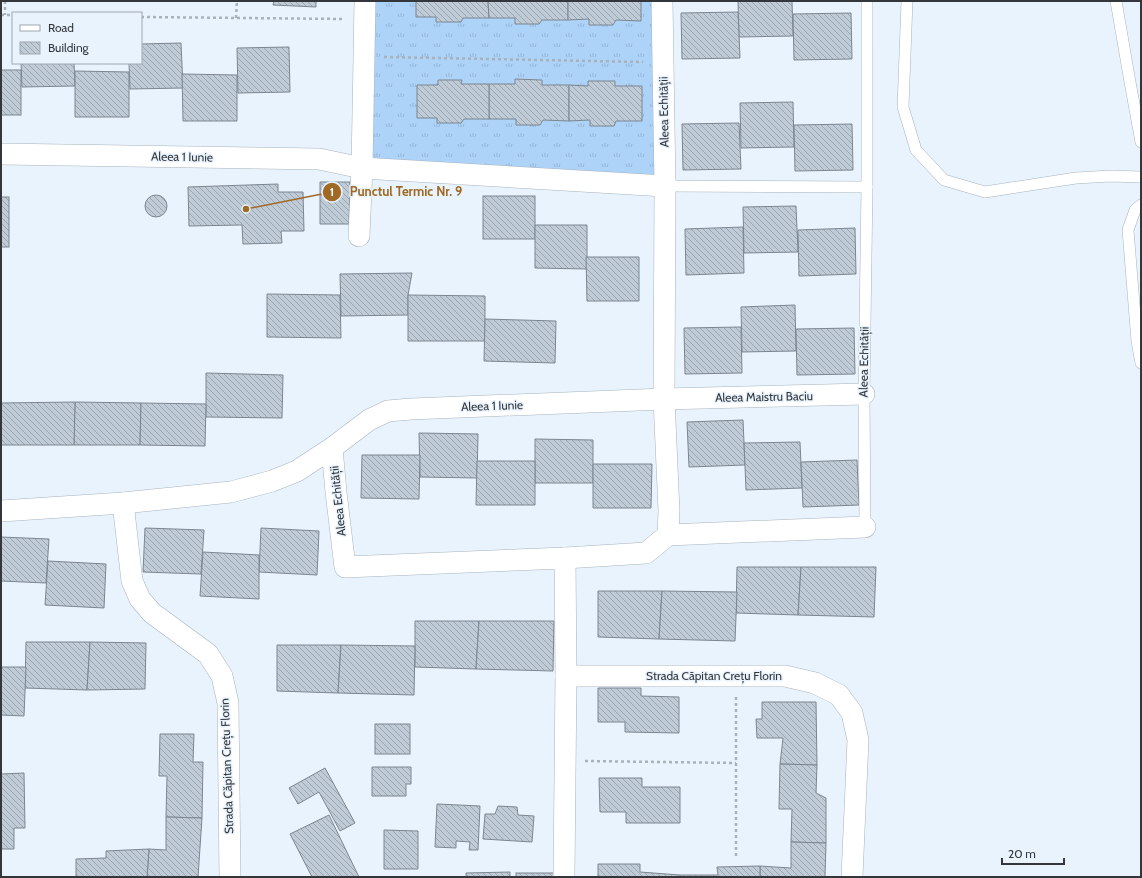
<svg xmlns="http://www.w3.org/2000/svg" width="1142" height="878" font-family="Cabin,sans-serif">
<defs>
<pattern id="grass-tufts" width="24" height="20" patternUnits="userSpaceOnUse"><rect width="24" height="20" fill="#add3f9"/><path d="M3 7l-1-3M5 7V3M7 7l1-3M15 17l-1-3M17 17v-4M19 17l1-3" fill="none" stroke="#95b6d6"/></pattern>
<pattern id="building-back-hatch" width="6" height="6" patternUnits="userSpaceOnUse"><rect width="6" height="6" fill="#bfcbd6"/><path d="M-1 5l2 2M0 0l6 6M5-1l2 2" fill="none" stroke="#9ca6af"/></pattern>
</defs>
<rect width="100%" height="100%" fill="#e9f3fd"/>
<path fill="url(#grass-tufts)" d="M365,1h297l3,185 -303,-18z"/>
<g fill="url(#building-back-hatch)" stroke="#7b8691">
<path d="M274,1h42v6l-43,-2z"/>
<path d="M416,1h72l1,17h-26l-2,4h-25v-5h-20z"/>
<path d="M488,1h80v19h-26l-3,4h-24v-6h-26z"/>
<path d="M568,1h73v20l-25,-1 -3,5h-24v-6l-21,1z"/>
<path d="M738,1h54l1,35 -54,1z"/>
<path d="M738,12l2,46 -58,1 -1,-46z"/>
<path d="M851,13l1,46 -58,1 -1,-46z"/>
<path d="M181,43l2,45 -53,1 -1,-26h12v-19z"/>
<path d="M289,47l1,45 -52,1 -1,-45z"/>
<path d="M21,63h53l1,23 -53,1z"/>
<rect x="1" y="70" width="20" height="45"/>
<path d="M75,71l54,1v45h-54z"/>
<path d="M182,74l55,1v46h-54z"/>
<path d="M515,79l27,1v5h27v36l-26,-1 -3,5h-24v-6h-27v-35h26z"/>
<path d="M438,80h24l-1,4h28v35h-25l-3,4h-24v-5h-20v-33h21z"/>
<path d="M588,81h27v5h27v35h-26l-2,5h-24v-6l-21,1v-36l19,1z"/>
<path d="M793,102l1,45 -53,1 -1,-45z"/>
<path d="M739,123l2,46 -58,1 -1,-46z"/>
<path d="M852,124l1,46 -58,1 -1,-46z"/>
<path d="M320,182h30l-1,42h-29z"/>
<path d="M278,184v8h25l1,39h-23l1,12 -39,1 -1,-19 -53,1 -1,-39z"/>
<circle cx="156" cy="206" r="11"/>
<rect x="483" y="196" width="52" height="43"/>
<rect x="1" y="197" width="8" height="50"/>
<path d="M796,206l2,46 -54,1 -1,-46z"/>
<path d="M535,225h52v44l-52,-1z"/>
<path d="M743,227l1,46 -58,2 -1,-46z"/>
<path d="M855,228l1,46 -57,2 -1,-46z"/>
<path d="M586,257h53v44h-52z"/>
<path d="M412,273l-4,22v20l-67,1 -1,-42z"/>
<path d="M267,294l73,1 1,43 -74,-1z"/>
<path d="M408,295l77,1v45h-77z"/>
<path d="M795,305l1,46 -54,1 -1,-45z"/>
<path d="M485,319l71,2 -1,42 -71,-2z"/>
<path d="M741,327l1,46 -57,1 -1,-46z"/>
<path d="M854,328l1,46 -58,1 -1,-46z"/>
<path d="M206,373l77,2 -1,43 -76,-1z"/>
<path d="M75,402l66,1 -1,42h-66z"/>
<path d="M75,402l-1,43h-73v-42z"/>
<path d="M141,403l65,1 -1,42 -65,-1z"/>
<path d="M743,420l2,45 -56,2 -2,-45z"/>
<path d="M419,433l59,1 -1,44 -57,-1z"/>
<path d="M535,439l58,1v43h-58z"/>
<path d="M800,442l2,46 -56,2 -2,-47z"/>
<path d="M362,455h58l-1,44 -58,-1z"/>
<path d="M857,460l2,45 -56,2 -2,-45z"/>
<path d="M477,461h58v44h-59z"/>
<path d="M593,464h59l-1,44h-58z"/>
<path d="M145,528l59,2 -3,44 -58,-2z"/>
<path d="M261,528l58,3 -2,44 -58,-3z"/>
<path d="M1,537l48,2 -3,44 -45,-2z"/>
<path d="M203,552l56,3v44l-59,-3z"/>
<path d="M48,561l58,3 -2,44 -59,-3z"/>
<path d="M737,567h64l-3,48 -62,-2z"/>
<path d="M801,567h75l-2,50 -76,-2z"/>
<path d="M598,591h64l-3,48 -61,-2z"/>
<path d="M662,591l75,1 -2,49 -76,-2z"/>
<path d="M415,621h64l-3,48 -61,-2z"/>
<path d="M479,621h75l-1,50 -77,-2z"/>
<path d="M26,642h64l-3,48 -62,-2z"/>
<path d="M90,642l56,1 -1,46 -58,1z"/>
<path d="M277,645h64l-3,48 -61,-2z"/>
<path d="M341,645l74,1 -1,49 -76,-2z"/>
<path d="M1,667h25l-2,49 -23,-1z"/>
<path d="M598,688h43v8l38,1v36l-54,-1v-10h-27z"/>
<path d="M762,702h54l1,63 -37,-1 3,-26h-26l-1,-19h6z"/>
<rect x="375" y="724" width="35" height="30"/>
<path d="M160,734h34l-1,28h10l-1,56 -36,-1 1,-41h-8z"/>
<path d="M780,764l37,1 -1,28 10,5v45l-35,-1 1,-33h-13z"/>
<path d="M372,767h39v17h-5v12h-34z"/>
<path d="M325,768l30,55 -15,8 -21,-39 -21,12 -9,-16z"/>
<path d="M24,773l1,55h-11v21h-13v-75z"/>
<path d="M599,778h43v9h38v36h-54v-11h-26z"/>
<path d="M437,804l43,2 -2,44h-9l1,-8 -14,-1v7l-21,-1z"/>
<path d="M498,806l19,1 1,8 16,1 -2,26 -49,-3 2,-25h10z"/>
<path d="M329,815l30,62h-47l-22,-43z"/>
<path d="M166,817l36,1 -4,59h-51l2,-28 17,1z"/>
<path d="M384,830l34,1v38h-34z"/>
<path d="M791,842l35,1 -1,34h-65v-11l31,2z"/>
<path d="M149,849l-2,28h-71v-18l30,-1v-7z"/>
<path d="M598,864h42v8l40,3v2h-82z"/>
<path d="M760,866v11h-80v-2h38l-1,-8z"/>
<path d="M510,872v5h-44v-4z"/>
<rect x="516" y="873" width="38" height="4"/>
</g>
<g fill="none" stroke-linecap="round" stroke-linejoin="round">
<g stroke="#a7b3be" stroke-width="12">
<g id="service">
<path d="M907,1l-4,106 13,43 28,30 41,12 91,-14 35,-2 30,1"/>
<path d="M1116,1l14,81 11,60"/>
<path d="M665,186l202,1"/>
<path d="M1141,205l-6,5 -7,20 9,111 4,22"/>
<path d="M865,527l-1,-133 3,-207v-186"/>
</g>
</g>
<g stroke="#a7b3be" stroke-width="22">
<g id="minor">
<path d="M662,1l3,185 -1,213 5,112 -1,24"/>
<path d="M1,154l318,5 43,9 303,18"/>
<path d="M359,236l3,-68 3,-167"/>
<path d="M332,448l4,44 9,75 220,-9 81,-5 22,-18 197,-8"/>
<path d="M123,503l9,78 8,18 12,14 56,41 14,22 6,27 2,174"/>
<path d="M1,511l122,-8 108,-11 41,-11 25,-10 35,-23 37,-28 19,-9 23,-2 253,-10 200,-5"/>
<path d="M566,676h219l30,7 24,12 13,18 6,27 -6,137"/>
<path d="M564,877l2,-201 -1,-118"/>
</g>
</g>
<g stroke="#a9b1b9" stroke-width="2.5" stroke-dasharray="3 3" stroke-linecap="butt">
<path d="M5,1v14"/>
<path d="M1,15h12"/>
<path d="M141,17l203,2"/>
<path d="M236,18l1,-17"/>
<path d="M384,57l259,5"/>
<path d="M736,697v159"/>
<path d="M585,761l151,2"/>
</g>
<use href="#service" stroke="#fff" stroke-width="11"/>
<use href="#minor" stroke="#fff" stroke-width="21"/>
</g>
<g text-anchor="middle" stroke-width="3" stroke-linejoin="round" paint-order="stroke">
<g font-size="12" fill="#33373c" stroke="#e9f3fd">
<text transform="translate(664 112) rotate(-91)" y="4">Aleea Echității</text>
<text transform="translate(182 157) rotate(1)" y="4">Aleea 1 Iunie</text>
<text transform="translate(864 362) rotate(-89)" y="4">Aleea Echității</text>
<text transform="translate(764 397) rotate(-1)" y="4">Aleea Maistru Baciu</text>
<text transform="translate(492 406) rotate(-2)" y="4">Aleea 1 Iunie</text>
<text transform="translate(338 501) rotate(-96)" y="4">Aleea Echității</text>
<text x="714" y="680">Strada Căpitan Crețu Florin</text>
<text transform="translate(227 766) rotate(-92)" y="4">Strada Căpitan Crețu Florin</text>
</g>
</g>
<path fill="none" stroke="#a06a25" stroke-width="1.5" d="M246 209L332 192"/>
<g fill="#a06a25" stroke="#e9f3fd" stroke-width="1.5">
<circle cx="246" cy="209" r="4"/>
<circle cx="332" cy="192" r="10"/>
</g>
<g font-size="12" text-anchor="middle" font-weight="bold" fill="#fff">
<text x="332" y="196">1</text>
</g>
<g font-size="13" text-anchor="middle" font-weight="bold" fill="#a06a25" stroke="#e9f3fd" stroke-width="3" stroke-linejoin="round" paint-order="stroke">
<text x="406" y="196">Punctul Termic Nr. 9</text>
</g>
<rect width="1142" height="878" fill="none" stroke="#33373c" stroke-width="4"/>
<rect x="12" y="12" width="130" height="52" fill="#e9f3fd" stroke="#a0a8b0"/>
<rect x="20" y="25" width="20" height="6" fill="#ffffff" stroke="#a0a8b0"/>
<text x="48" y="32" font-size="12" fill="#33373c">Road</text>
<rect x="20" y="42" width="20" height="12" fill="url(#building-back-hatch)" stroke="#a0a8b0"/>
<text x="48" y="52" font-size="12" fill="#33373c">Building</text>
<path d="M1002 858v6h62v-6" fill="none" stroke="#33373c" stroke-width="2"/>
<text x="1008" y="858" font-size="12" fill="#33373c" stroke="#e9f3fd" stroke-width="3" paint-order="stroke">20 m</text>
</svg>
